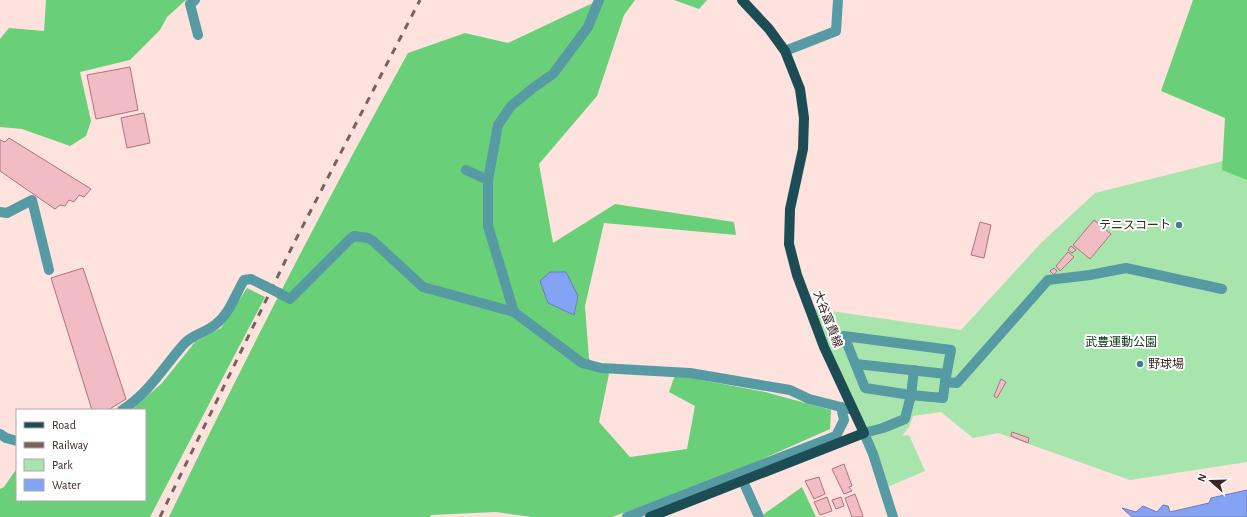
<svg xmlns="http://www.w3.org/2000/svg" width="1247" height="517" font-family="'Alegreya Sans','Noto Sans JP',sans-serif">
<rect width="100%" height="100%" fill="#fde2de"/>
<path fill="#a7e5ad" d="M1235,158l12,19v285l-117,18 -132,-47 -25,5 -32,-26 -28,4 -4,11 -7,9 7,-1 16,36 -40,17 -75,-180 151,22 80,-87 54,-50z"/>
<g fill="#69d079">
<path d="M46,0h140l-19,17 -7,13 -30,30 -50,12 11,49 -5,15 -16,10 -48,-17 -22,-2v-88l9,-11 35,3z"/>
<path d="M599,0h36l-11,15 -27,81 -58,68 14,79 62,-39 119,18 2,13 -132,-12 -19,83 4,53 20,15 -10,48 31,35 57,-8 8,-43 -26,-14 6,-17 90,17 66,18 -1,19 -110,49 -108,39h-80l-36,-5 -65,3 -1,2h-261c75,-157 155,-312 239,-464l57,-20 43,10z"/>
<path d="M674,0h33l-8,9z"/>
<path d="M1193,0h54v180l-25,-10 3,-52 -64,-27z"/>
<path d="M247,288l18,9 -115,220h-150v-28l4,-2 13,-19v32h128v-90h-13l30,-27 33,-41 26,-14z"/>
<path d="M802,487l14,30h-52v-3z"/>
</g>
<g fill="#84a3f5" stroke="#6f7db5">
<path d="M550,272h16l12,24 -4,19 -26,-12 -8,-22z"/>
<path d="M1247,490v27h-115l-10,-9 14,4 7,-6 14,6 6,-7 5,1 2,6 39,-9 2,-5z"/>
</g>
<g fill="#f2bcc5" stroke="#ae727e">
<path d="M130,67l8,43 -42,9 -9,-44z"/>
<path d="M144,113l6,30 -23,5 -6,-30z"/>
<path d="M9,138l82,51 -7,8 -5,-2 -5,7 -5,-2 -4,6 -5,-1 -5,4 -55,-38v-31l5,2z"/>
<path d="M1094,220l17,14 -21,25 -17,-14z"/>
<path d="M980,222l11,3 -7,33 -13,-3z"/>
<path d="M1071,246l5,4 -4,3 -4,-3z"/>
<path d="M1068,252l6,5 -14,14 -4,-5z"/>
<path d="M83,268l43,131 -18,11h-16l-41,-132z"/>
<path d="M1054,268l3,3 -3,4 -4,-4z"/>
<path d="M1001,379l5,3 -9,16 -3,-2z"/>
<path d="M1012,432l17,6 -1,5 -17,-7z"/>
<path d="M844,464l8,22 -3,1 3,4 -8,3 -12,-25z"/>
<path d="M819,477l6,17 -11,5 -9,-18z"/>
<path d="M855,494l8,22 -1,1h-10l-7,-19z"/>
<path d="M827,497l5,14 -12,4 -6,-13z"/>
<path d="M841,497l3,9 -8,3 -4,-9z"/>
</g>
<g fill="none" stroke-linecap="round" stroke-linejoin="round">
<g stroke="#569aa4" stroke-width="10">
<path d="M195,0l-5,4 8,31"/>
<path d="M785,51l51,-20 2,-31"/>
<path d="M466,170l22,10"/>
<path d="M0,212l7,1 25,-13 17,70"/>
<path d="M279,293l11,6 59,-59 5,-4 14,2 5,3 50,46 91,25 68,51 19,5 89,5 100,17 19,9 44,11"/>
<path d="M514,312l-26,-86v-46l10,-55 13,-19 22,-18 20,-14 35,-47 11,-27"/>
<path d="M856,364l90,10"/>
<path d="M914,370l-3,25 -46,-7 -21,-52 107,14 -6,32"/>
<path d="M122,410c26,-16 41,-42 61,-65 9,-11 23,-12 33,-21 14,-11 19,-29 28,-44l7,-1 14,7"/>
<path d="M0,434l6,4 11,3"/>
<path d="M743,481l16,36"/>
<path d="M627,517l209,-81 8,-16 -3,-13"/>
<path d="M893,517l-20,-63 -9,-21 19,-5 22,-9 6,-24 32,3 2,-16 12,1 91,-103 42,-5 36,-7 96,21"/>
</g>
<path stroke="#1c4d54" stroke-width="10" d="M650,517l214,-84 -40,-86 -27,-72 -8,-31 1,-35 13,-60 1,-31 -4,-29 -15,-38 -16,-22 -27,-29"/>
<path stroke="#7b615e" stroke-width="3" stroke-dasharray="7 7" stroke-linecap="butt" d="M160,517l134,-274 126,-243"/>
<path stroke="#569aa4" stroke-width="10" d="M265,286l14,7"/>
</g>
<g fill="#3c838c" stroke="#fff" stroke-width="1.5">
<circle cx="1179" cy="225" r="4"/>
<circle cx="1140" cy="364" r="4"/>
</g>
<g text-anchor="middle" stroke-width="4" stroke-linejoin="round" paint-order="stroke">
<g font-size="12" fill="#3d2421" stroke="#fff" text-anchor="end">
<text x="1171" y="229">テニスコート</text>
<text x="1148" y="368" text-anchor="start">野球場</text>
</g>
<g font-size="12" fill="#3d2421" stroke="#fff">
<text transform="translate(828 319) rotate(69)" y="4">大谷富貴線</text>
</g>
<g font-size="12" fill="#0b3615" stroke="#fff">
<text x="1121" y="346">武豊運動公園</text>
</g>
</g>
<rect x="16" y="409" width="130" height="92" fill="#ffffff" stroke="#b1a7a6"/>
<rect x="24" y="422" width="20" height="6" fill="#1c4d54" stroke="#b1a7a6"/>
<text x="52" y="429" font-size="12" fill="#3d2421">Road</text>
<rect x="24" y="442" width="20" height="6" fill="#7b615e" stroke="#b1a7a6"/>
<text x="52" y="449" font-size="12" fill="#3d2421">Railway</text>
<rect x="24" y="459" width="20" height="12" fill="#a7e5ad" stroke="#b1a7a6"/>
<text x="52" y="469" font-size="12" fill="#3d2421">Park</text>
<rect x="24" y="479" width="20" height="12" fill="#84a3f5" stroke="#b1a7a6"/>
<text x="52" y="489" font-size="12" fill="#3d2421">Water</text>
<g transform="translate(1211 481) rotate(290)" stroke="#ffffff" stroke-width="3" paint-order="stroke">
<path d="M0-3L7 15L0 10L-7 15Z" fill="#3d2421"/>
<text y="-6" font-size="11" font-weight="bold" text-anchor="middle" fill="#3d2421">N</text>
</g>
</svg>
